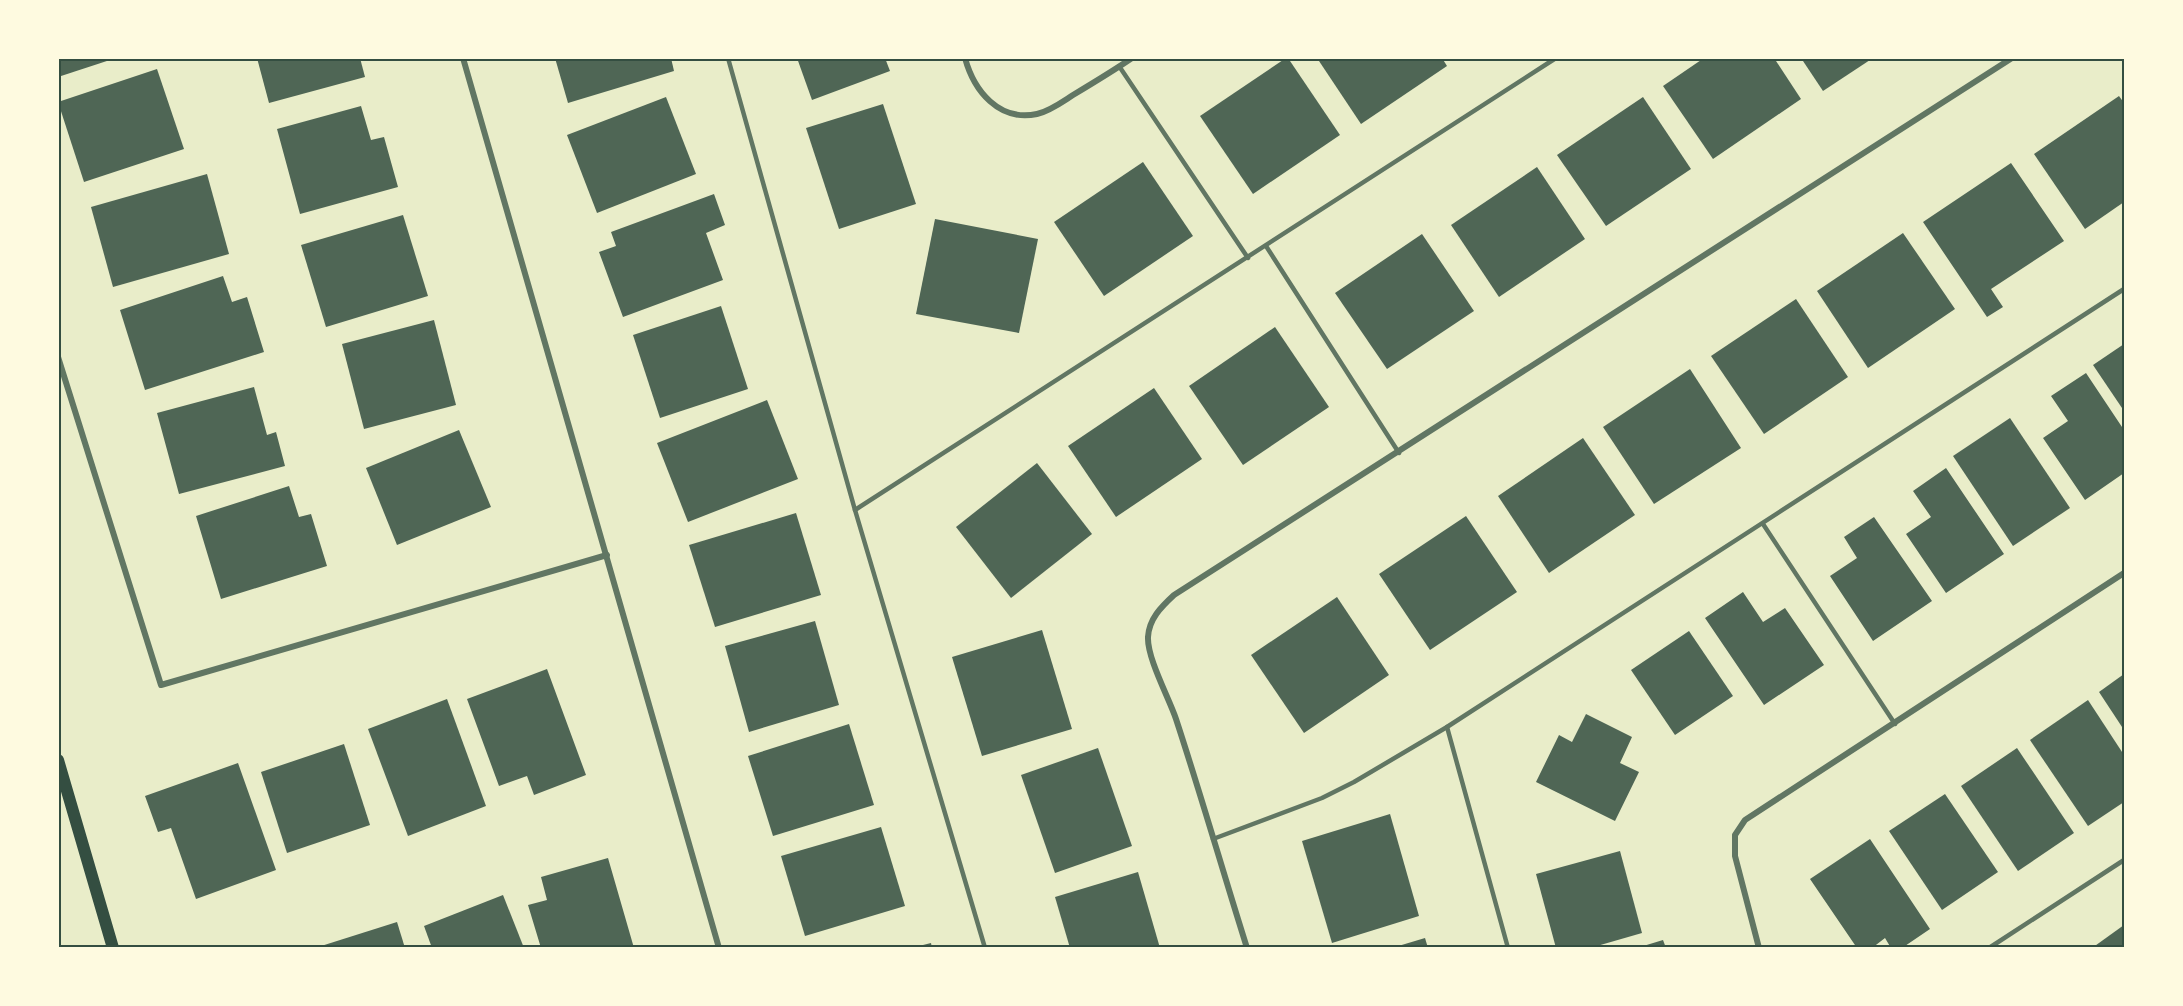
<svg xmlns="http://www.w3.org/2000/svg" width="2183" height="1006" font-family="Roboto,sans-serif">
<rect width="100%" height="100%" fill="#e9edc9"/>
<g fill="#4f6655">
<path d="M58,58h55v1l-55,18z"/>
<path d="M257,58h103l5,19 -96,26z"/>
<path d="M555,58h116l3,13 -106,32z"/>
<path d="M797,58h88l5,13 -78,29z"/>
<path d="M1286,58h2l52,77 -87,59 -53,-78z"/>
<path d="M1317,58h125l5,8 -86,58z"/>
<path d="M1704,58h70l27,41 -88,60 -50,-73z"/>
<path d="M1801,58h72l-50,33z"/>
<path d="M157,69l27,80 -100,33 -26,-80z"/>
<path d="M2119,96l5,7v99l-39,27 -51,-75z"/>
<path d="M666,97l30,77 -99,39 -30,-78z"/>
<path d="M1643,97l48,72 -85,57 -49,-71z"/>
<path d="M883,104l33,100 -77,25 -33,-101z"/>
<path d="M361,106l10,34 13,-3 14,50 -98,27 -23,-85z"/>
<path d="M1143,162l50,74 -89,60 -50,-74z"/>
<path d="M2011,163l53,78 -73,48 12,18 -16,10 -64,-95z"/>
<path d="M1537,167l48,72 -86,58 -48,-72z"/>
<path d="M207,174l22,80 -116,33 -22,-80z"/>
<path d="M714,194l11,31 -19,8 17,47 -100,37 -24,-65 17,-6 -5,-14z"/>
<path d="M403,215l25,81 -102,31 -25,-82z"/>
<path d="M935,219l103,20 -19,94 -103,-19z"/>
<path d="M1903,233l52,76 -87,59 -51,-77z"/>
<path d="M1422,234l52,77 -87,58 -52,-76z"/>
<path d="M223,276l9,26 15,-5 17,55 -119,38 -25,-80z"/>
<path d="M1796,299l52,78 -84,57 -53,-78z"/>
<path d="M721,306l27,83 -88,29 -27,-83z"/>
<path d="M434,320l22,85 -92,24 -22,-85z"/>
<path d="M1275,327l54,80 -86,58 -54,-79z"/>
<path d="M2124,344v67l-31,-46z"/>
<path d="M1690,369l51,79 -87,56 -51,-77z"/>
<path d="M2086,373l38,57v43l-39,27 -42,-62 25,-17 -17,-25z"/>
<path d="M254,387l13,48 9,-3 9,34 -106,28 -22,-81z"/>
<path d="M1154,388l48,71 -86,58 -48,-71z"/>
<path d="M767,400l31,79 -110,43 -31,-79z"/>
<path d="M2010,418l60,90 -57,38 -60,-90z"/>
<path d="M459,430l32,77 -94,38 -31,-77z"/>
<path d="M1583,438l52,77 -86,58 -51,-77z"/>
<path d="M1037,463l55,71 -81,64 -55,-71z"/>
<path d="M1946,468l58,86 -58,39 -40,-59 25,-17 -18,-26z"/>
<path d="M289,486l10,31 12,-3 16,52 -106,33 -25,-83z"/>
<path d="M796,513l25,82 -106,32 -26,-82z"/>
<path d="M1466,516l51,76 -87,58 -51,-76z"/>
<path d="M1874,517l58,84 -59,40 -43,-65 27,-18 -13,-21z"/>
<path d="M1743,592l20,30 22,-14 39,57 -60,40 -59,-87z"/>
<path d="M1337,597l52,78 -85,58 -53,-78z"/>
<path d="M815,621l24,84 -90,27 -24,-86z"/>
<path d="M1042,630l30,99 -90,27 -30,-99z"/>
<path d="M1689,631l44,65 -58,39 -44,-65z"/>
<path d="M547,669l39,106 -52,20 -7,-19 -28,10 -32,-87z"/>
<path d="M2124,674v56l-25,-38z"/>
<path d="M447,699l39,107 -78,30 -40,-107z"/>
<path d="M2088,700l36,55v47l-36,24 -58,-86z"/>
<path d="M1586,714l46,23 -12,26 19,9 -24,49 -79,-39 23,-47 13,7z"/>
<path d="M849,724l25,81 -101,31 -25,-80z"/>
<path d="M344,744l26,81 -83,28 -26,-81z"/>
<path d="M1098,748l34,98 -77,27 -34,-98z"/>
<path d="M2017,748l57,85 -56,38 -57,-85z"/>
<path d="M238,763l38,107 -80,29 -25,-71 -13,4 -13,-36z"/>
<path d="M1945,794l53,78 -56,38 -53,-79z"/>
<path d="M1390,814l29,102 -87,27 -30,-102z"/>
<path d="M881,827l24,79 -100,30 -24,-80z"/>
<path d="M1870,839l60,90 -28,19h-11l-6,-10 -13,10h-15l-47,-69z"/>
<path d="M1620,851l22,82 -52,15h-34l-20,-74z"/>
<path d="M608,858l26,90h-93l-13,-43 19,-5 -6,-23z"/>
<path d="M1138,872l22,76h-90l-15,-51z"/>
<path d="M503,895l21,53h-92l-8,-22z"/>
<path d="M397,922l8,26h-87v-1z"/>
<path d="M2124,925v23h-32z"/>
<path d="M1425,938l3,10h-33v-1z"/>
<path d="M1663,940l3,8h-26v-1z"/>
<path d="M931,943l1,5h-17v-1z"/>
</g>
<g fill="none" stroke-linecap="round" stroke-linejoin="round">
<g stroke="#617663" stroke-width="4.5">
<path d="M728,58l127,452 130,438"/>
<path d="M1119,66l129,192"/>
<path d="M1266,246l133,207"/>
<path d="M855,510l701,-452"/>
<path d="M1763,524l132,200"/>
<path d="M1447,727l61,221"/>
<path d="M1213,839l109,-41 32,-16 93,-55 677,-438"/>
<path d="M1989,948l135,-88"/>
</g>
<g stroke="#617663" stroke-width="6">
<path d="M463,58l256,890"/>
<path d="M965,58c9,33 34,64 72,56 13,-3 25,-12 36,-19 20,-12 40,-24 59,-37"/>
<path d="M58,357l103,328 446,-130"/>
<path d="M1247,948c-24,-76 -46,-153 -71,-229 -7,-21 -29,-61 -28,-82 1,-18 13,-30 26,-42l838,-537"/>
<path d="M1759,948l-24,-92v-21l10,-15 379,-247"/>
</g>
<path stroke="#344e41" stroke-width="12" d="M58,760l55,188"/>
</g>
<rect width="2183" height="1006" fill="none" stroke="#fefae0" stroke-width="120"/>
<rect x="60" y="60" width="2063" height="886" fill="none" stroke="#344e41" stroke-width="2"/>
</svg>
